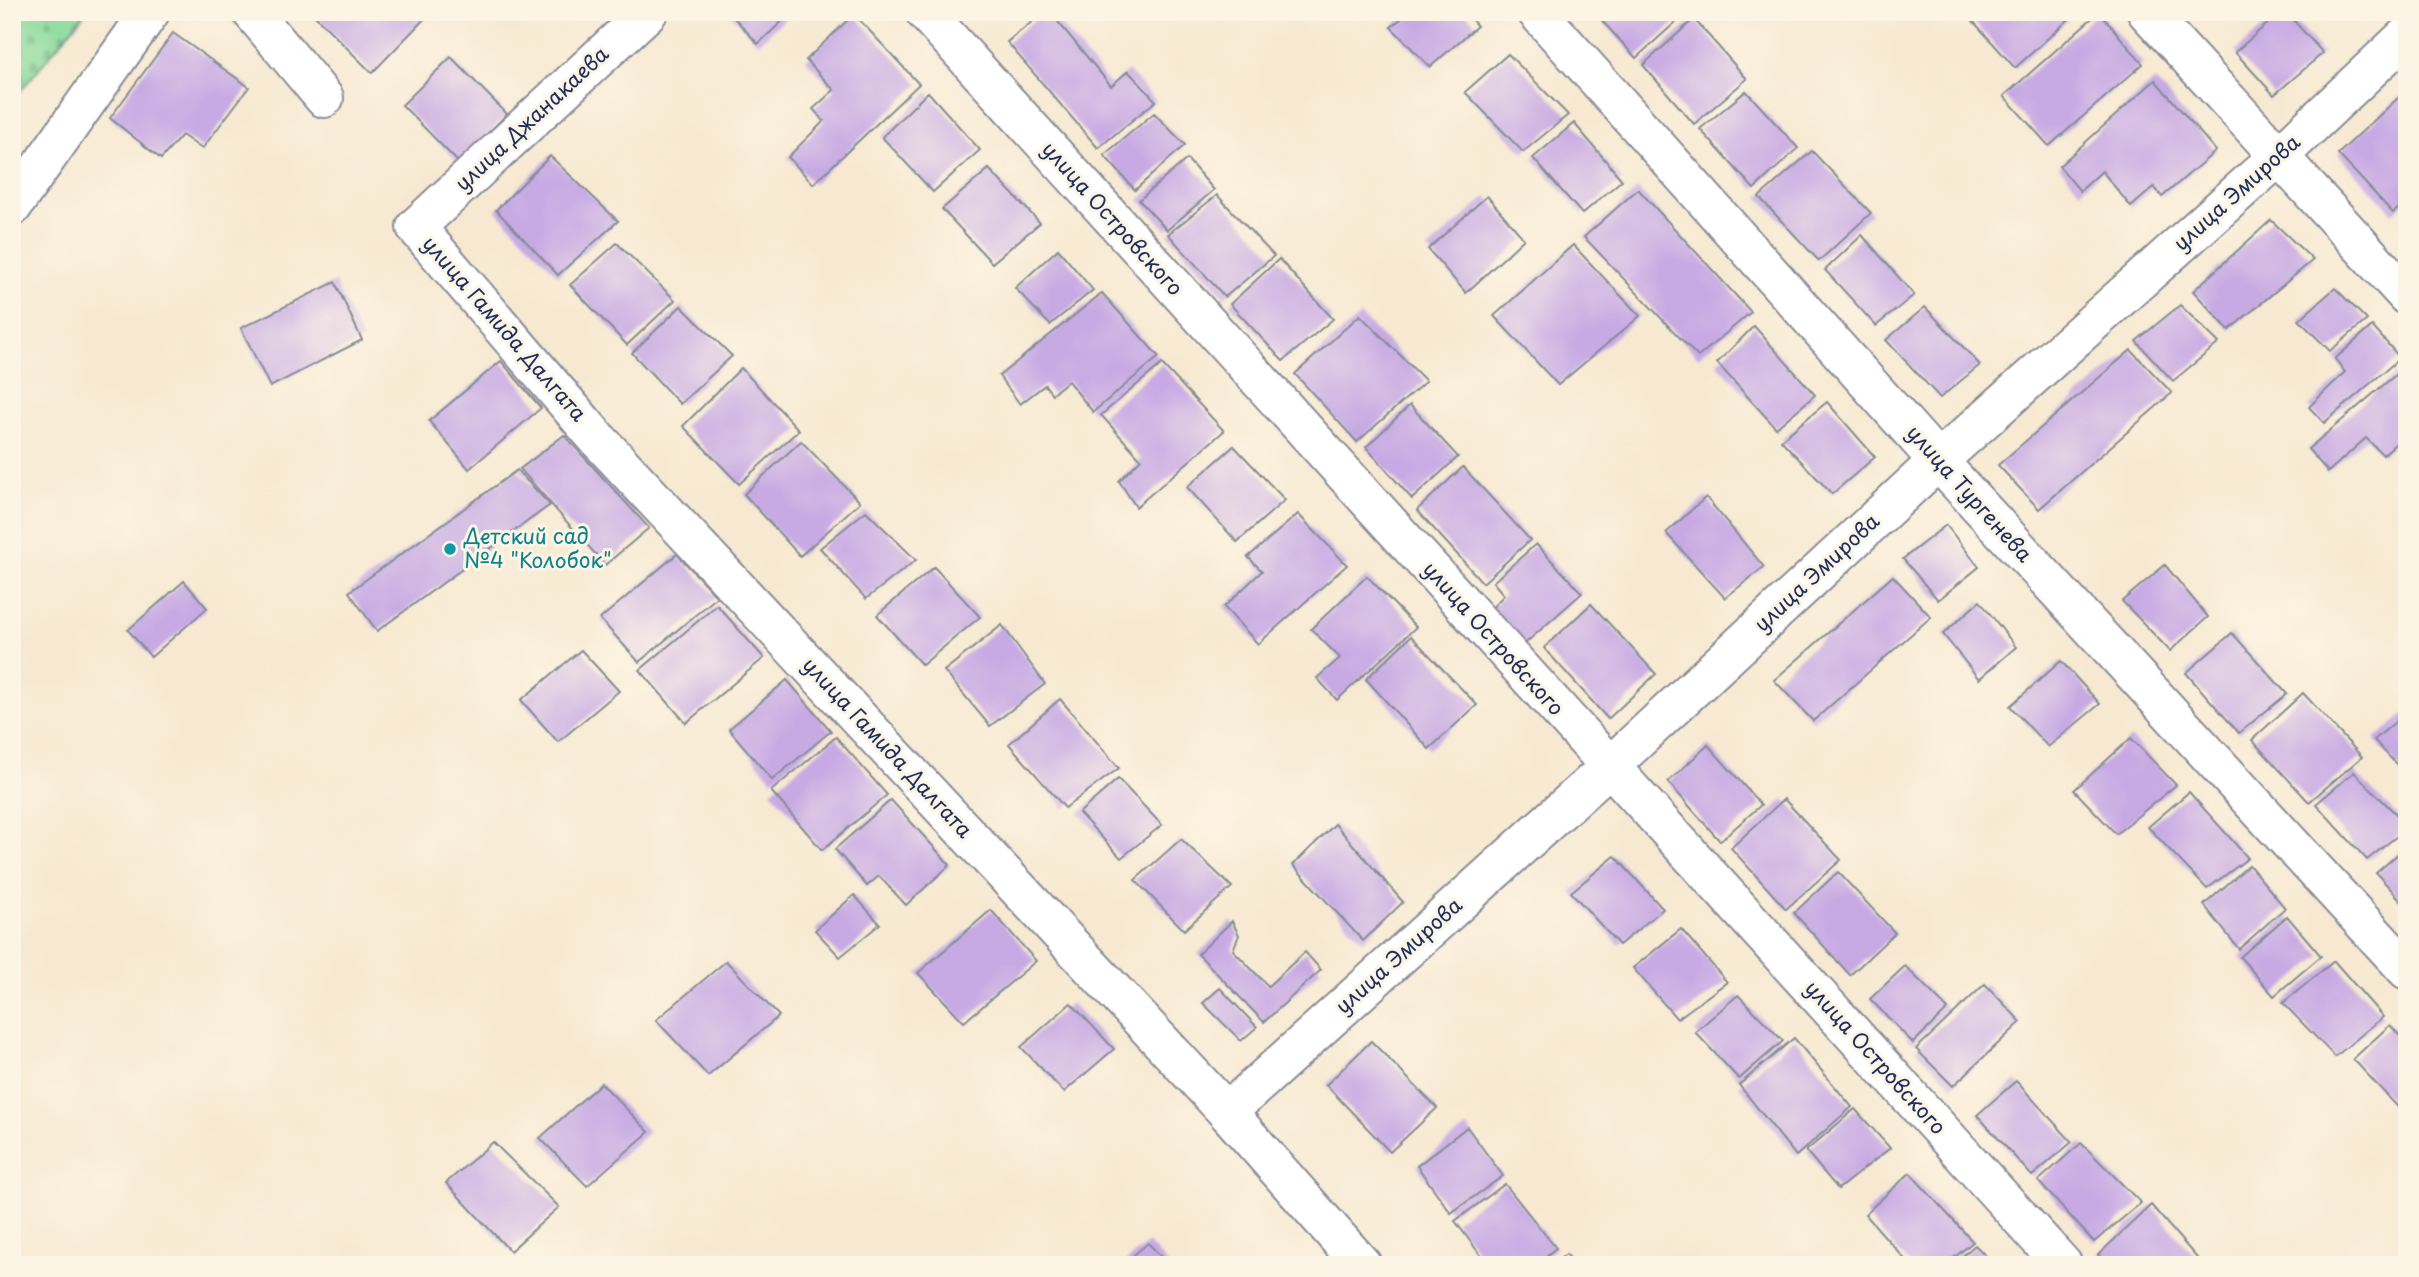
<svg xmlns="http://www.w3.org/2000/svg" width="2419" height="1277" font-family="'Playpen Sans',sans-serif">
<defs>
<pattern id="cemetery-stones" width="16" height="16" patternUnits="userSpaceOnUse" patternTransform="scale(1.75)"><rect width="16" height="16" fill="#87d99a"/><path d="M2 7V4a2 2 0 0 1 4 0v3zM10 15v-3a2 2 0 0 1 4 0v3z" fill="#74bb87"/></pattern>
</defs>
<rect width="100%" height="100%" fill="#fcf5e5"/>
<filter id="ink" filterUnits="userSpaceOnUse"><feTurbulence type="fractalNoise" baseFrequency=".0143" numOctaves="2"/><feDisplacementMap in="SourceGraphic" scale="14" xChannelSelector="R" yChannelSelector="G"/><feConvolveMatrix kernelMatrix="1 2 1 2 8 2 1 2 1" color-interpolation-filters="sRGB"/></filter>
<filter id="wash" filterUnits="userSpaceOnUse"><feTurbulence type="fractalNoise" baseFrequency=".00686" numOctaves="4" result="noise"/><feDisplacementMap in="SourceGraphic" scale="28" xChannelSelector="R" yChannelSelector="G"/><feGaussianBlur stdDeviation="1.57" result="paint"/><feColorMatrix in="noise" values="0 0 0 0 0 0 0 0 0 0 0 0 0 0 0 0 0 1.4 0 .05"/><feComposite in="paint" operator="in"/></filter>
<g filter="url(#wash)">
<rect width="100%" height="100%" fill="#f7e9d1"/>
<path fill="url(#cemetery-stones)" stroke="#51847c" stroke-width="2" d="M12,12h74l-74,89z"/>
<g id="blocks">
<g fill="#c7aae4">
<path d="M311,12h117l1,2 -57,59z"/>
<path d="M729,12h63l-34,32z"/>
<path d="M1044,12h6l61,74 17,-15 28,30 -58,47 -91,-106z"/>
<path d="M1409,12h56l12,14 -47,41 -39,-40z"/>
<path d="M1594,12h93l-51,46z"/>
<path d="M1965,12h112l-62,56z"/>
<path d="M2099,12l44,52 -94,82 -45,-50z"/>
<path d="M2281,12h5l37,41 -49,42 -39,-43z"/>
<path d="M854,14l65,70 -106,100 -25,-27 36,-36 -11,-12 21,-19 -28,-30z"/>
<path d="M1694,19l53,60 -53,45 -51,-59z"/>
<path d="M173,33l76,54 -47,62 -20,-14 -21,24 -51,-41z"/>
<path d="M1508,54l60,61 -45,37 -58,-60z"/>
<path d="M451,57l56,57 -48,49 -57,-58z"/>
<path d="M2155,80l61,71 -54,46 -8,-10 -23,20 -29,-36 -22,20 -21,-25z"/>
<path d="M1746,91l52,57 -44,41 -54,-60z"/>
<path d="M928,92l52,58 -47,42 -51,-55z"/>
<path d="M2399,97l8,9v95l-14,12 -55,-59z"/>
<path d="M1154,113l31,32 -50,45 -31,-35z"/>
<path d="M1574,123l48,57 -40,34 -49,-56z"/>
<path d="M1812,151l59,62 -52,48 -60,-64z"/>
<path d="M550,156l68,65 -60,54 -62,-65z"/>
<path d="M1187,159l27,31 -47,40 -28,-30z"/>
<path d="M989,169l51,54 -48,40 -50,-54z"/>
<path d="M1638,189l113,123 -53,45 -114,-120z"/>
<path d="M1217,195l57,61 -49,41 -57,-63z"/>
<path d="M1487,196l37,43 -58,54 -38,-44z"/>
<path d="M2271,220l42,40 -84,70 -36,-39z"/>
<path d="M1862,235l52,60 -38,31 -51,-56z"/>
<path d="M617,243l58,57 -48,45 -57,-60z"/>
<path d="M1573,245l67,71 -82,69 -64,-69z"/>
<path d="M1058,249l35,41 -43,35 -35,-37z"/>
<path d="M1279,259l54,60 -50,42 -53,-57z"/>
<path d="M335,282l27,58 -92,47 -29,-59z"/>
<path d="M2335,288l32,32 -37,31 -31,-31z"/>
<path d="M1102,293l57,64 -66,55 -25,-31 -16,13 -7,-9 -25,19 -21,-28z"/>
<path d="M2180,305l39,38 -46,38 -37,-40z"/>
<path d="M681,306l51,50 -52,48 -48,-51z"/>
<path d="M1925,307l55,58 -40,33 -54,-58z"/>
<path d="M1360,315l66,66 -69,61 -62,-68z"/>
<path d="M1754,326l61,69 -39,33 -59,-65z"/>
<path d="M2372,326l28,32 -76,65 -15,-16 36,-35 -10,-13z"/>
<path d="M2131,350l41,43 -133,116 -41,-44z"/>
<path d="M501,361l40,47 -72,61 -40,-48z"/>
<path d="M1162,364l62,67 -88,76 -17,-26 22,-22 -40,-44z"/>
<path d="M2406,366l1,67 -24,22 -17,-17 -38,34 -20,-23z"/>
<path d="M741,368l58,62 -60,54 -56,-58z"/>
<path d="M1827,402l48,55 -43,37 -51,-54z"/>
<path d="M1410,405l48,52 -46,42 -46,-52z"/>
<path d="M564,435l85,93 -44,37 -85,-96z"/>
<path d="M801,441l59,61 -60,54 -56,-62z"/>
<path d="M1234,446l51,54 -48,42 -50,-55z"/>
<path d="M1463,467l67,73 -47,43 -66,-73z"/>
<path d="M517,470l33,35 -173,126 -28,-39z"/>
<path d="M1706,497l58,70 -39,31 -59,-65z"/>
<path d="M866,511l50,49 -50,39 -46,-51z"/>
<path d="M1298,514l49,51 -89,79 -34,-37 38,-36 -14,-14z"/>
<path d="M1946,525l33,42 -41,33 -35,-41z"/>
<path d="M1536,544l46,49 -61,54 -33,-35 16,-17 -11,-13z"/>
<path d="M677,554l40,43 -78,65 -39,-43z"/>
<path d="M2165,565l43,52 -38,34 -48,-50z"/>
<path d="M934,567l46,50 -58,48 -45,-50z"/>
<path d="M1367,576l49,51 -79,73 -20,-22 23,-20 -29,-29z"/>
<path d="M1893,576l38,41 -118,104 -39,-41z"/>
<path d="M184,581l23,27 -56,49 -23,-27z"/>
<path d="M1980,601l36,46 -37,32 -36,-45z"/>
<path d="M1591,604l65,70 -48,45 -64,-71z"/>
<path d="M717,605l47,53 -78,65 -46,-53z"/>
<path d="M1002,625l43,59 -55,42 -46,-55z"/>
<path d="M2232,633l55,61 -48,39 -53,-60z"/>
<path d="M1411,636l66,69 -48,44 -63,-70z"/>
<path d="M581,650l38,41 -61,51 -37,-42z"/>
<path d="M2061,661l39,43 -52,43 -38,-41z"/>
<path d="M787,680l44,51 -59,49 -43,-51z"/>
<path d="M2303,693l59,64 -53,45 -57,-62z"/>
<path d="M1060,699l59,69 -54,40 -56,-64z"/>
<path d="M2407,712v64l-33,-36z"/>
<path d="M836,737l51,58 -65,55 -51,-59z"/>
<path d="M2131,738l45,47 -60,49 -42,-44z"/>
<path d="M1708,745l53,60 -41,36 -52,-59z"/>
<path d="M2354,772l53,53v3l-40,32 -51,-56z"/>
<path d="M1118,779l44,46 -41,33 -42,-45z"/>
<path d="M2189,792l59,66 -41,31 -59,-62z"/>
<path d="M1784,799l57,61 -55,49 -55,-61z"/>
<path d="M891,800l59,65 -44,40 -27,-29 -12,10 -32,-37z"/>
<path d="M1335,824l68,78 -40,39 -70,-76z"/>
<path d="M1181,839l51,48 -48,43 -49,-50z"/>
<path d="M2407,846v61l-31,-34z"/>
<path d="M1615,856l48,53 -44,36 -48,-53z"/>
<path d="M2249,865l36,43 -46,41 -35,-44z"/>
<path d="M1838,872l57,61 -45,42 -56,-62z"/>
<path d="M854,895l26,29 -40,33 -25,-27z"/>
<path d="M991,910l45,51 -72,61 -46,-49z"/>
<path d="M2287,916l34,40 -47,40 -34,-39z"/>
<path d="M1232,921l7,14 -6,15 35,36 37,-34 16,18 -57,52 -66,-68z"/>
<path d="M1681,929l46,53 -50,37 -44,-51z"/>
<path d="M726,961l53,55 -71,60 -52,-56z"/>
<path d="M2334,961l49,56 -48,40 -52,-54z"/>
<path d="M1905,966l43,43 -35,34 -43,-44z"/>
<path d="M1985,984l36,38 -68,64 -37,-37z"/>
<path d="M1220,988l37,39 -16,14 -38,-38z"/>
<path d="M1738,995l45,46 -44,38 -44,-47z"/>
<path d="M1071,1003l43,46 -50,43 -43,-45z"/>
<path d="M2390,1025l17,19v73l-54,-58z"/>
<path d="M1794,1038l58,69 -56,49 -57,-71z"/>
<path d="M1371,1041l66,67 -47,44 -64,-67z"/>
<path d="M2016,1081l56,61 -40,34 -55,-61z"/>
<path d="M601,1083l48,49 -62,54 -47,-48z"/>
<path d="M1855,1109l35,39 -52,41 -32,-38z"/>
<path d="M1467,1127l36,49 -52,37 -34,-47z"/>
<path d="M493,1142l66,65 -49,44 -64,-68z"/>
<path d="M2081,1143l60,60 -47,39 -56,-61z"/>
<path d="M1910,1173l63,69 -28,23h-35l-45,-51z"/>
<path d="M1505,1184l51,64 -21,17h-47l-33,-44z"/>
<path d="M2151,1205l52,60h-95l-10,-10z"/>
<path d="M1148,1243l21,22h-47z"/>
<path d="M1975,1245l20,20h-43z"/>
<path d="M1566,1254l10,11h-24z"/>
</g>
</g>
</g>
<g filter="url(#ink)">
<use href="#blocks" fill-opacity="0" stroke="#898c98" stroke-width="2"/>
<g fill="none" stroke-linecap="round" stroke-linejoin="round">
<g stroke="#898c98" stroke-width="42">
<g id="minor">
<path d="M252,12l72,86"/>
<path d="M648,12l-232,215 178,208 633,677 135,153"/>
<path d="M925,12l1138,1253"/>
<path d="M1537,12l401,449 469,509"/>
<path d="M2147,12l260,284"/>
<path d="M12,207l138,-195"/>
<path d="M1227,1112l382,-345 329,-306 341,-305 128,-121"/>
</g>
</g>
<use href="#minor" stroke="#fff" stroke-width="38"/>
</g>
</g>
<circle fill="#0f9aa8" stroke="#fcf5e5" stroke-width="2.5" cx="450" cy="549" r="7"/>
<g text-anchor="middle" stroke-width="6" stroke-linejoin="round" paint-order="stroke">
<g font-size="21" fill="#1b2f5e" stroke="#fcf5e5">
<text transform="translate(532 119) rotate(-43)" y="7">улица Джанакаева</text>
<text transform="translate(2237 193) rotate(-42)" y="7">улица Эмирова</text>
<text transform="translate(1112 219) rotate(48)" y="7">улица Островского</text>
<text transform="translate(504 329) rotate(49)" y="7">улица Гамида Далгата</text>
<text transform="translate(1969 494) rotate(48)" y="7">улица Тургенева</text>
<text transform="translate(1817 573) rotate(-43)" y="7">улица Эмирова</text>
<text transform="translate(1493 639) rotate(48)" y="7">улица Островского</text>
<text transform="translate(887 748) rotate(47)" y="7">улица Гамида Далгата</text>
<text transform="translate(1399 956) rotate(-42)" y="7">улица Эмирова</text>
<text transform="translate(1875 1058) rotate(48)" y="7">улица Островского</text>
</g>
<g font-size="21" fill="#0d838f" stroke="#fcf5e5" text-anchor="start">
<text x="464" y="544">Детский сад<tspan x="464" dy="24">№4 "Колобок"</tspan></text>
</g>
</g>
<rect width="2419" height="1277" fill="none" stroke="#fcf5e5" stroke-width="42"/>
</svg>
